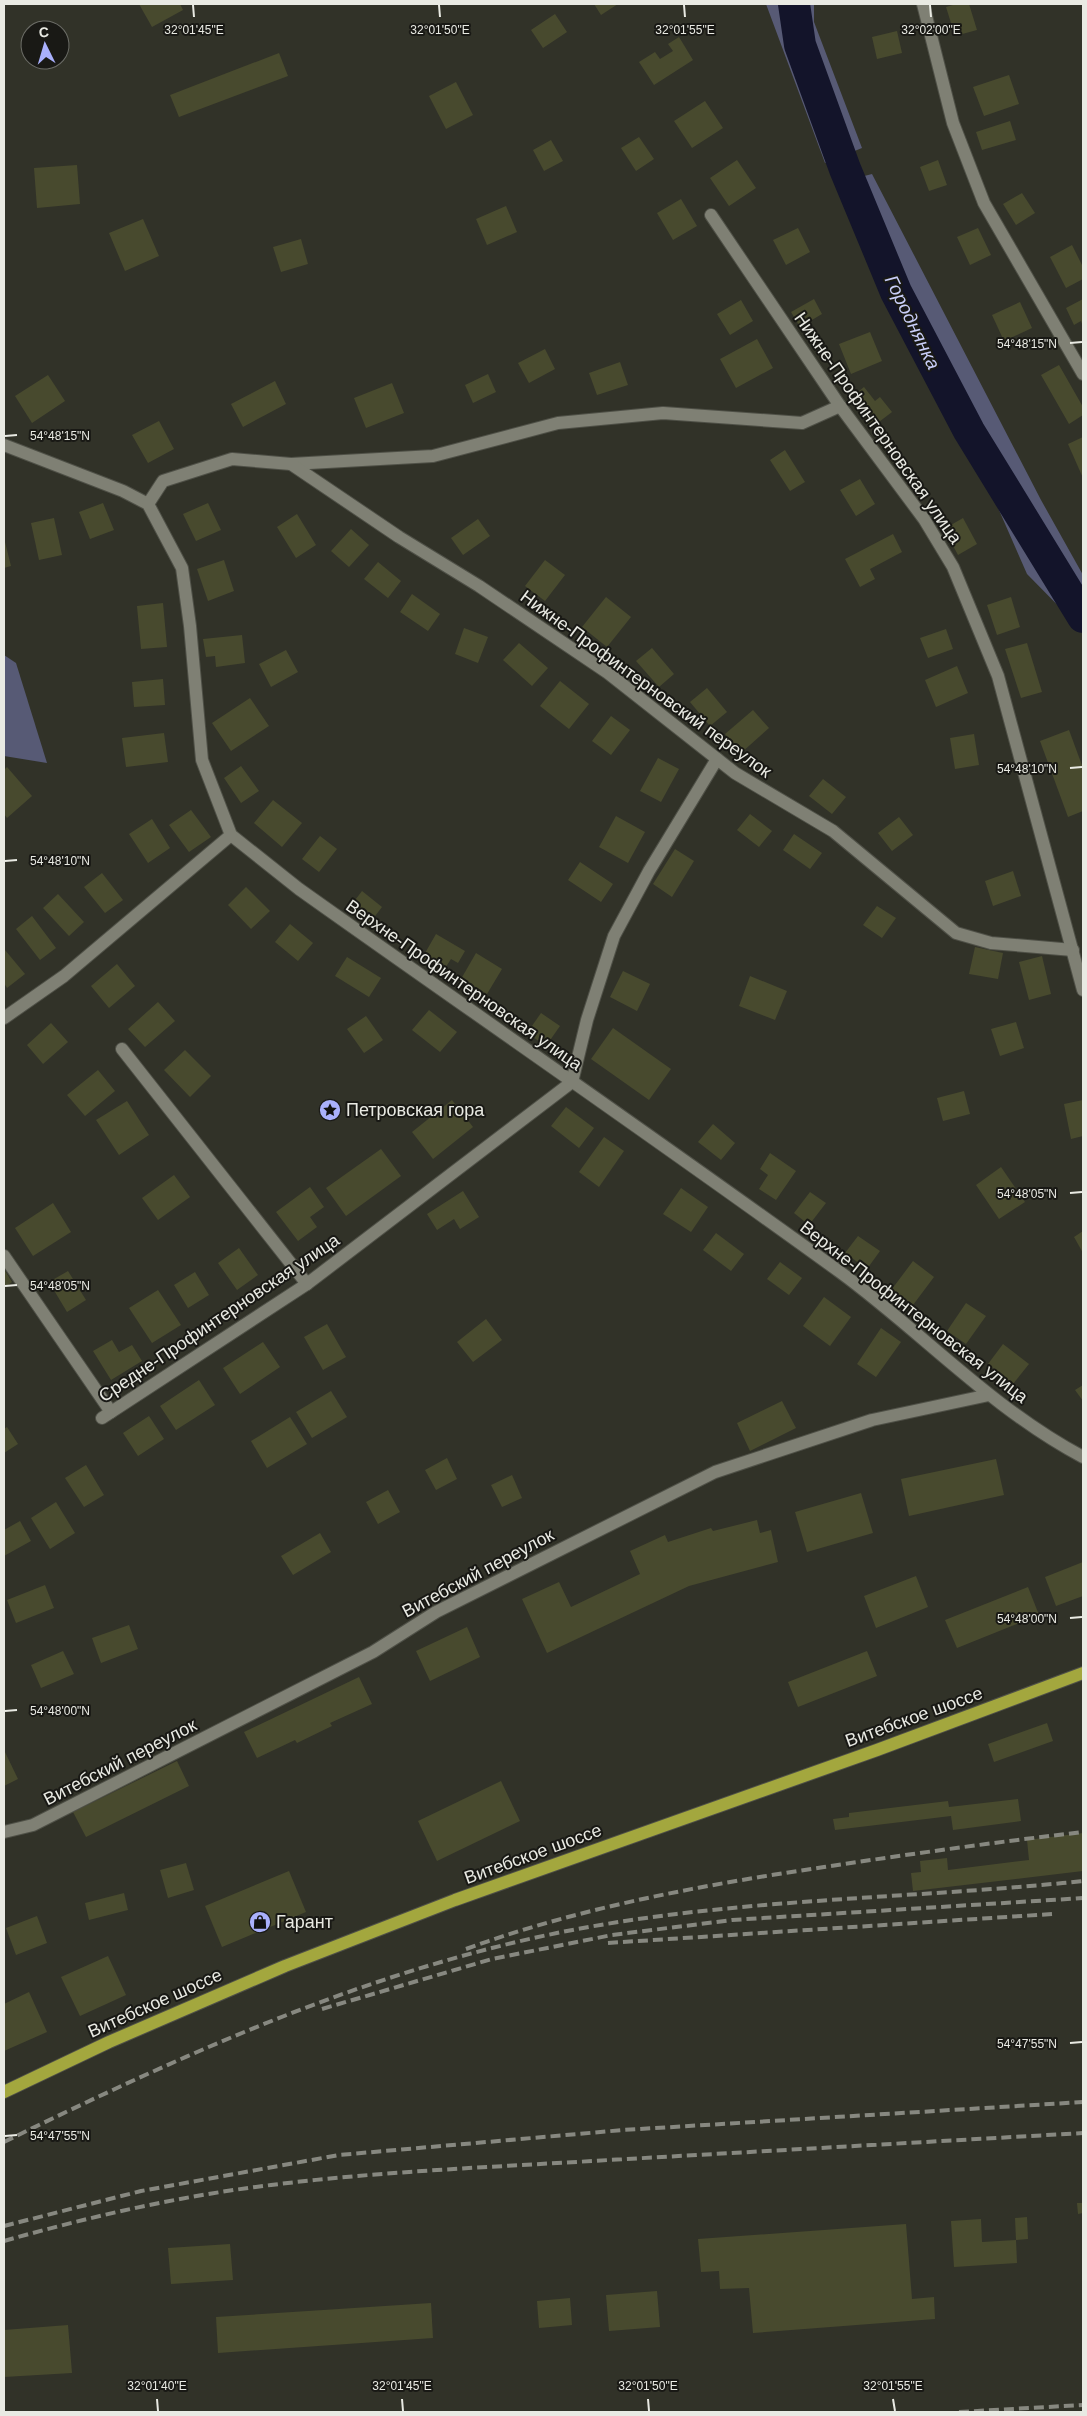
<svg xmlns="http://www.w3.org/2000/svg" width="1087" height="2416" font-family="Arial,sans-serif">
<rect width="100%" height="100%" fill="#313228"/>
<g fill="#575a75">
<path d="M766,4h48v18l48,126 -37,15z"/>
<path d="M872,174l169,326 42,75v56l-56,-57 -39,-89 -151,-302z"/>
<path d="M4,655l12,8 31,100 -43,-7z"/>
</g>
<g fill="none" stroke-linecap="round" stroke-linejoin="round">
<path stroke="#13142a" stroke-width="32" d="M794,4l6,41 45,124 51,123 73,139 114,186"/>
</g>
<g fill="#484a2e">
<path d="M139,4h41l3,6 -31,17z"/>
<path d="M594,4h24l-17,11z"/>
<path d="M956,4h13l8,26 -22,6 -9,-29z"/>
<path d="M555,14l12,18 -24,16 -12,-18z"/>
<path d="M897,31l5,22 -25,6 -5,-22z"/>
<path d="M679,37l14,23 -39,25 -15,-23 16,-10 5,7 13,-8 -5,-7z"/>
<path d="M279,53l9,23 -109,41 -9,-22z"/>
<path d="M1009,75l10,29 -35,12 -11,-29z"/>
<path d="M456,82l17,33 -27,14 -17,-33z"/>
<path d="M705,101l18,27 -31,20 -18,-27z"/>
<path d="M1010,121l6,19 -34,10 -6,-18z"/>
<path d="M639,137l15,22 -18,12 -15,-23z"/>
<path d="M551,140l12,21 -19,10 -11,-21z"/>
<path d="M737,160l19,28 -27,18 -19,-28z"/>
<path d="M938,160l9,25 -18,6 -9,-24z"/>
<path d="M77,165l3,39 -43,4 -3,-40z"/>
<path d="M1022,193l13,20 -19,12 -13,-21z"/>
<path d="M681,199l16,27 -24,14 -16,-27z"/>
<path d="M506,206l11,26 -30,13 -11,-26z"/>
<path d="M143,219l16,37 -34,15 -16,-38z"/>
<path d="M798,228l12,24 -24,13 -13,-25z"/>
<path d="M978,228l13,27 -21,10 -13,-28z"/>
<path d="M301,239l7,25 -27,8 -8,-25z"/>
<path d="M1072,245l11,22v12l-17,9 -16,-31z"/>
<path d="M814,299l8,15 -22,13 -9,-15z"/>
<path d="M1083,299v28l-2,-6 -7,4 -8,-17z"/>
<path d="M741,300l12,21 -23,14 -13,-21z"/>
<path d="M1020,302l12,26 -28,13 -12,-26z"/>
<path d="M870,332l12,29 -31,13 -12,-30z"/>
<path d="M757,339l16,29 -37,20 -16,-29z"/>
<path d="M545,349l10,20 -26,14 -11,-20z"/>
<path d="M620,362l8,23 -31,10 -8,-22z"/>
<path d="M1059,365l24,42v8l-14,9 -28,-49z"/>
<path d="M488,374l8,18 -23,11 -8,-18z"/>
<path d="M48,375l17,26 -33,22 -17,-27z"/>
<path d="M275,381l11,23 -43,23 -12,-23z"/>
<path d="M392,383l12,30 -38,15 -12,-30z"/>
<path d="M864,387l11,14 5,-4 12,15 -21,16 -22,-29z"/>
<path d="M159,421l15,28 -26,14 -16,-28z"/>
<path d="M1083,437v41l-15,-34z"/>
<path d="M785,450l20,32 -15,9 -20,-31z"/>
<path d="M860,479l15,25 -19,12 -16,-26z"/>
<path d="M103,503l11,27 -24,9 -11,-27z"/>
<path d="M208,503l13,27 -25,11 -13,-27z"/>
<path d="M297,514l19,31 -20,13 -19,-31z"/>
<path d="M54,518l8,37 -23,5 -8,-37z"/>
<path d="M963,518l14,26 -19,11 -14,-26z"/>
<path d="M478,519l12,17 -27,19 -12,-17z"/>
<path d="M351,529l18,16 -20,22 -18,-16z"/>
<path d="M893,534l9,18 -32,17 5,10 -15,8 -15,-28z"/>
<path d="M4,538l7,28 -7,2z"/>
<path d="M224,560l10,31 -26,10 -11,-32z"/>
<path d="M545,560l20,15 -20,26 -20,-15z"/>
<path d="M378,562l23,19 -13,17 -24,-19z"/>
<path d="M412,594l28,20 -12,17 -28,-19z"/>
<path d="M606,597l25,20 -24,30 -25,-20z"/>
<path d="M1011,597l9,30 -23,8 -10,-30z"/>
<path d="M163,603l4,44 -26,2 -4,-43z"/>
<path d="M464,628l24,9 -10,26 -23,-9z"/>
<path d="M946,629l7,20 -25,9 -8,-20z"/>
<path d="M242,635l3,28 -29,4 -1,-11 -9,1 -3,-18z"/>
<path d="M519,643l29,25 -16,18 -29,-26z"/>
<path d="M1027,643l15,49 -21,6 -16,-49z"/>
<path d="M652,648l22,26 -15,13 -23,-26z"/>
<path d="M286,650l12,22 -27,15 -12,-23z"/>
<path d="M957,666l11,27 -32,14 -11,-27z"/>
<path d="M163,679l2,26 -31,2 -2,-25z"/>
<path d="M560,681l29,23 -20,25 -29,-23z"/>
<path d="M707,688l20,24 -17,14 -20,-24z"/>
<path d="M250,698l19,28 -38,25 -19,-28z"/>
<path d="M753,710l16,18 -28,25 -16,-19z"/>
<path d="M611,716l19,14 -19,25 -19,-14z"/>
<path d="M1069,730l14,38v43l-15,6 -28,-76z"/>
<path d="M164,733l4,29 -42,5 -4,-29z"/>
<path d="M974,734l5,31 -24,4 -5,-31z"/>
<path d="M658,758l21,11 -18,33 -21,-11z"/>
<path d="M241,766l18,25 -18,12 -17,-25z"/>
<path d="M7,767l25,29 -25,22 -3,-4v-44z"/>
<path d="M823,779l23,18 -14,17 -23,-18z"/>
<path d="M273,800l29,23 -20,24 -28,-24z"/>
<path d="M191,810l20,27 -22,15 -20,-27z"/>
<path d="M750,814l22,17 -13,16 -22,-17z"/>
<path d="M616,816l29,16 -17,31 -29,-16z"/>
<path d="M899,817l14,18 -21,16 -14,-18z"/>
<path d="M152,819l18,29 -22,15 -19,-29z"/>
<path d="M794,834l28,19 -12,16 -27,-19z"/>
<path d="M320,836l17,13 -18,23 -17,-13z"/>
<path d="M675,849l19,12 -22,36 -19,-13z"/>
<path d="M580,862l33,22 -12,18 -33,-22z"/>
<path d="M1013,871l8,25 -28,10 -8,-25z"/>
<path d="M102,873l21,27 -18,13 -21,-26z"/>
<path d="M246,887l24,24 -19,18 -23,-24z"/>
<path d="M362,891l20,16 -13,17 -20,-16z"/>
<path d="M58,894l26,28 -15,14 -26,-28z"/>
<path d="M877,906l19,12 -14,20 -19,-13z"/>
<path d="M32,916l24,32 -16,12 -24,-31z"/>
<path d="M290,924l23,19 -15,18 -23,-19z"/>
<path d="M436,934l29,17 -7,12 -7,-4 -9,14 -21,-13z"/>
<path d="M975,947l28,6 -5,26 -29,-5z"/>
<path d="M5,950l20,24 -18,14 -3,-5z"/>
<path d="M476,953l26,16 -15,25 -26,-15z"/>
<path d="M1042,956l9,38 -22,6 -10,-38z"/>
<path d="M347,957l34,21 -12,19 -34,-21z"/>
<path d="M117,964l18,22 -26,22 -18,-22z"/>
<path d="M623,971l27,13 -13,27 -27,-14z"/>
<path d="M750,976l37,15 -12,29 -36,-14z"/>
<path d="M158,1002l17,19 -30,26 -17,-18z"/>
<path d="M429,1010l28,22 -17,20 -28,-22z"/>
<path d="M541,1013l19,13 -14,20 -19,-13z"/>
<path d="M366,1016l17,24 -19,13 -17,-24z"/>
<path d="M1016,1022l8,26 -24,8 -9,-27z"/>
<path d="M51,1023l17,19 -25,22 -16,-19z"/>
<path d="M613,1028l58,41 -22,31 -58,-41z"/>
<path d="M185,1050l26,26 -21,21 -26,-27z"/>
<path d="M98,1070l17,21 -30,25 -18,-21z"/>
<path d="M964,1091l6,23 -27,7 -6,-23z"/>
<path d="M452,1100l21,27 -40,32 -21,-27z"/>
<path d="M1083,1100v36l-12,3 -7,-35z"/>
<path d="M127,1101l22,34 -30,20 -23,-35z"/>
<path d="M566,1107l28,21 -15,20 -28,-22z"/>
<path d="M713,1124l22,19 -14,17 -23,-18z"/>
<path d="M604,1137l20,14 -25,36 -20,-15z"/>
<path d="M381,1149l20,27 -55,40 -20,-28z"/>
<path d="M770,1153l26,18 -20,29 -17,-11 9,-14 -8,-6z"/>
<path d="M1001,1167l24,35 -26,17 -23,-34z"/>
<path d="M174,1175l16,22 -32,23 -16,-22z"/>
<path d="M310,1187l14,20 -14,10 7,10 -19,14 -22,-29z"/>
<path d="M681,1188l27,19 -17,25 -28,-18z"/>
<path d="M463,1191l16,26 -19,12 -6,-10 -17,11 -10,-16z"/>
<path d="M810,1192l16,11 -17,22 -15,-12z"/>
<path d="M53,1203l18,29 -38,24 -18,-28z"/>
<path d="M1083,1231v22l-9,-16z"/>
<path d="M716,1233l28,21 -13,17 -28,-21z"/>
<path d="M858,1236l22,15 -13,18 -22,-16z"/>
<path d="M239,1248l19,27 -21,15 -19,-27z"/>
<path d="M913,1261l21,16 -21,28 -21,-16z"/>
<path d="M780,1262l22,16 -13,17 -22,-16z"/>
<path d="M4,1269l8,13 -8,6z"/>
<path d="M68,1271l18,29 -19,12 -18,-30z"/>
<path d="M195,1272l14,23 -21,13 -14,-23z"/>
<path d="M158,1290l23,35 -29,18 -23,-35z"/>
<path d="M824,1297l27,20 -21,29 -27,-20z"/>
<path d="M966,1303l20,13 -20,28 -19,-13z"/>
<path d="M486,1319l16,21 -29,22 -16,-20z"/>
<path d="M327,1324l19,33 -23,13 -19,-33z"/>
<path d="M881,1328l20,14 -25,35 -19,-13z"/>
<path d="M112,1340l7,12 13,-7 10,16 -31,19 -18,-29z"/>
<path d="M263,1342l17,25 -40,27 -17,-26z"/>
<path d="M1003,1344l26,20 -16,20 -25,-20z"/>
<path d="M199,1380l16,25 -39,25 -16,-24z"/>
<path d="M1083,1385v16l-8,-11z"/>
<path d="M331,1391l16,26 -35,21 -16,-26z"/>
<path d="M782,1401l14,27 -46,23 -13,-28z"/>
<path d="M149,1416l15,23 -26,17 -15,-23z"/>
<path d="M290,1417l17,27 -40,24 -16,-27z"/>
<path d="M7,1427l11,17 -14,9v-24z"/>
<path d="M447,1458l10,21 -21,11 -11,-20z"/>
<path d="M996,1459l8,36 -95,21 -8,-37z"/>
<path d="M86,1465l18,30 -20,12 -19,-29z"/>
<path d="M512,1475l10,23 -20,9 -11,-22z"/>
<path d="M388,1490l12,22 -22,12 -12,-22z"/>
<path d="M861,1493l12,40 -66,19 -12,-40z"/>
<path d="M56,1502l19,31 -25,16 -19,-31z"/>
<path d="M757,1520l3,13 11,-3 7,32 -89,24 -142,67 -25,-54 37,-17 12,25 69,-33 -10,-23 35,-16 3,7 43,-14 2,3z"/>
<path d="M20,1521l11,20 -27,15v-26z"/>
<path d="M320,1533l11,19 -38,23 -12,-19z"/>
<path d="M1083,1562v34l-27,10 -11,-29z"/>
<path d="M916,1576l12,31 -52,21 -12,-32z"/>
<path d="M45,1585l9,23 -38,15 -9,-23z"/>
<path d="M1028,1587l11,28 -82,33 -12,-28z"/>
<path d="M129,1625l9,24 -37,14 -9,-25z"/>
<path d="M467,1627l13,30 -50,24 -14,-30z"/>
<path d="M63,1651l11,23 -33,14 -10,-23z"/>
<path d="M867,1651l10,25 -79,31 -10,-25z"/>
<path d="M359,1677l13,27 -42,19 2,3 -35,17 -2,-3 -38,18 -13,-26z"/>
<path d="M1047,1723l6,18 -59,21 -6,-18z"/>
<path d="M4,1750l14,29 -14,7z"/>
<path d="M177,1761l12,25 -103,51 -13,-25z"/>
<path d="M501,1781l19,40 -83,40 -19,-40z"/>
<path d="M1018,1799l3,22 -68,9 -2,-14 -116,14 -2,-11 16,-2v-4l99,-12 1,6z"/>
<path d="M1083,1833v38l-170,20 -2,-18 10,-1 -1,-11 27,-3 1,12 81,-10 -2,-20z"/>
<path d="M186,1863l8,27 -26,8 -8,-28z"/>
<path d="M289,1871l17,41 -84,35 -17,-41z"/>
<path d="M124,1893l4,17 -39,10 -4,-17z"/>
<path d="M37,1916l10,27 -31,12 -10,-27z"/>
<path d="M108,1956l18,39 -46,21 -19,-39z"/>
<path d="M29,1992l18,40 -43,19v-47z"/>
<path d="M1077,2203h6v10l-5,1z"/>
<path d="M1027,2217l1,22 -12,1 -1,-22z"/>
<path d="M981,2219l1,23 34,-2 1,23 -63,4 -3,-46z"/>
<path d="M906,2224l6,75 22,-2 1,22 -182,14 -4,-45 -29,1 -1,-18 -18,1 -3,-33z"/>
<path d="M230,2244l3,36 -62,4 -3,-36z"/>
<path d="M657,2291l3,36 -51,4 -3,-36z"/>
<path d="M570,2298l2,27 -33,3 -2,-27z"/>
<path d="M431,2303l2,35 -215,15 -2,-36z"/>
<path d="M68,2325l4,48 -68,4v-47z"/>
</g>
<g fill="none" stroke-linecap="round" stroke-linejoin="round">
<g stroke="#4f5047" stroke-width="14">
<g id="street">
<path d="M923,4l30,119 31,80 99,171"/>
<path d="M711,215l129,191 84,113 29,48 45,109 85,314"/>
<path d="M4,445l119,46 25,13 34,64 8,58 12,134 29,75 68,54c180,128 362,253 541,383 82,60 152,137 243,185"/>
<path d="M291,464l142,-8 125,-33 105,-10 139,10 38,-17"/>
<path d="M148,504l15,-23 69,-22 59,5 108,73 80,49 129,87 127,100 98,58 123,102 35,10 82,7"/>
<path d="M4,1018l60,-42 167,-141"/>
<path d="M122,1049l185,235"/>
<path d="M4,1256l107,156"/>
<path d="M102,1418l205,-134 265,-202 15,-62 27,-84 35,-65 68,-112"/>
<path d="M4,1832l29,-7 340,-173 63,-40 279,-140 157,-52 117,-25"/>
</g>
</g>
<g stroke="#4f5047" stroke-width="14">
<path id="primary" d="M4,2092l105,-50 176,-76 170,-66 422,-150 206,-77"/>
</g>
<use href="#street" stroke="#7f8074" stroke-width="12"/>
<use href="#primary" stroke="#a3a73e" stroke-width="12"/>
<g stroke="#878880" stroke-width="4" stroke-dasharray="10 5" stroke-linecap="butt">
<path d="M608,1943l444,-29"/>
<path d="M466,1949c115,-42 237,-64 358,-82 86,-13 173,-25 259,-35"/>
<path d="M322,2009l170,-50 120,-24 120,-15 351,-22"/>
<path d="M4,2142c180,-88 365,-172 563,-211 170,-33 344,-32 516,-50"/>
<path d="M4,2226l137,-35 198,-36 284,-25 460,-28"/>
<path d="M4,2241c88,-25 176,-45 267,-56 112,-14 225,-18 338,-25 158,-9 316,-18 474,-27"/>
<path d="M959,2412l124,-7"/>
</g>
</g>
<path fill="none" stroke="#e9eae3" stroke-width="2" d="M193,5l1,12M439,5l1,12M684,5l1,12M930,5l1,12M1070,343l12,-1M5,436l12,-1M1070,768l12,-1M5,861l12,-1M1070,1193l12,-1M5,1286l12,-1M1070,1618l12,-1M5,1711l12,-1M1070,2043l12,-1M5,2136l12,-1M157,2399l1,12M402,2399l1,12M648,2399l1,12M893,2399l2,12"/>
<defs>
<g id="sight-disc" transform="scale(1.125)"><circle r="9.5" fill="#a9b0fc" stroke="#191915"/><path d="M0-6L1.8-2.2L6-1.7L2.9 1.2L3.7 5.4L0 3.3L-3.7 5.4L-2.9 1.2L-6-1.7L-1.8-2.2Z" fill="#111"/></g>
<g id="shop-disc" transform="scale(1.125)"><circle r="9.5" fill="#a9b0fc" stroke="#191915"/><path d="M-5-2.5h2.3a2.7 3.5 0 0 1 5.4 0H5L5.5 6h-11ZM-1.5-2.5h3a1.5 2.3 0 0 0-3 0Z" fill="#111"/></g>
</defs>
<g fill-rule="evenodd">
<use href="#sight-disc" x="330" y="1110"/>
<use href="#shop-disc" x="260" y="1922"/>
</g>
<g text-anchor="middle" stroke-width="4" stroke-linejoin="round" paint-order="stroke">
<g font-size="18" fill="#e9eae3" stroke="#191915">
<text transform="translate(878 428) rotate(55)" y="6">Нижне-Профинтерновская улица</text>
<text transform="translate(646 684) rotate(36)" y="6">Нижне-Профинтерновский переулок</text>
<text transform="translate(464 985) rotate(35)" y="6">Верхне-Профинтерновская улица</text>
<text transform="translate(914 1312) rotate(38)" y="6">Верхне-Профинтерновская улица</text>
<text transform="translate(219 1318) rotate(-34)" y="6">Средне-Профинтерновская улица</text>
<text transform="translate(478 1573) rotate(-28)" y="6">Витебский переулок</text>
<text transform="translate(914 1717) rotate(-20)" y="6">Витебское шоссе</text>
<text transform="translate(120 1762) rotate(-27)" y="6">Витебский переулок</text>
<text transform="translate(533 1854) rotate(-20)" y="6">Витебское шоссе</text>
<text transform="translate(155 2003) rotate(-24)" y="6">Витебское шоссе</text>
</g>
<g font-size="18" fill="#e9eae3" stroke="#191915" text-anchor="start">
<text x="346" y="1116">Петровская гора</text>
<text x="276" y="1928">Гарант</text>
</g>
<g font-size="19" font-style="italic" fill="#c9cef8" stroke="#191915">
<text transform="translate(913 322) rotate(64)" y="7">Городнянка</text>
</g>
</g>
<g font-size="12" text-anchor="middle" fill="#e9eae3" stroke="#191915" stroke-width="4" stroke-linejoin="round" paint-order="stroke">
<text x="194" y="34">32°01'45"E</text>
<text x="440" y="34">32°01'50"E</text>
<text x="685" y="34">32°01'55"E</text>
<text x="931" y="34">32°02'00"E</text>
<text x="1027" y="348">54°48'15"N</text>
<text x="60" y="440">54°48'15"N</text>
<text x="1027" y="773">54°48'10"N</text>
<text x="60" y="865">54°48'10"N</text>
<text x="1027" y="1198">54°48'05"N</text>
<text x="60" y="1290">54°48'05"N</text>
<text x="1027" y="1623">54°48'00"N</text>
<text x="60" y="1715">54°48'00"N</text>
<text x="1027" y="2048">54°47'55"N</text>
<text x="60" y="2140">54°47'55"N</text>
<text x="157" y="2390">32°01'40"E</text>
<text x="402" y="2390">32°01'45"E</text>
<text x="648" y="2390">32°01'50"E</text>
<text x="893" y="2390">32°01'55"E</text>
</g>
<rect width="1087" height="2416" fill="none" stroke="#e9eae3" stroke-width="10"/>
<g transform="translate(45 45) rotate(355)"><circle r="24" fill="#191915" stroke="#6c6d67"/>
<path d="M0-4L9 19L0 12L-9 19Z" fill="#a9b0fc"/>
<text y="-8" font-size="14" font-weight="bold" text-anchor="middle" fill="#e9eae3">С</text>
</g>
</svg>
